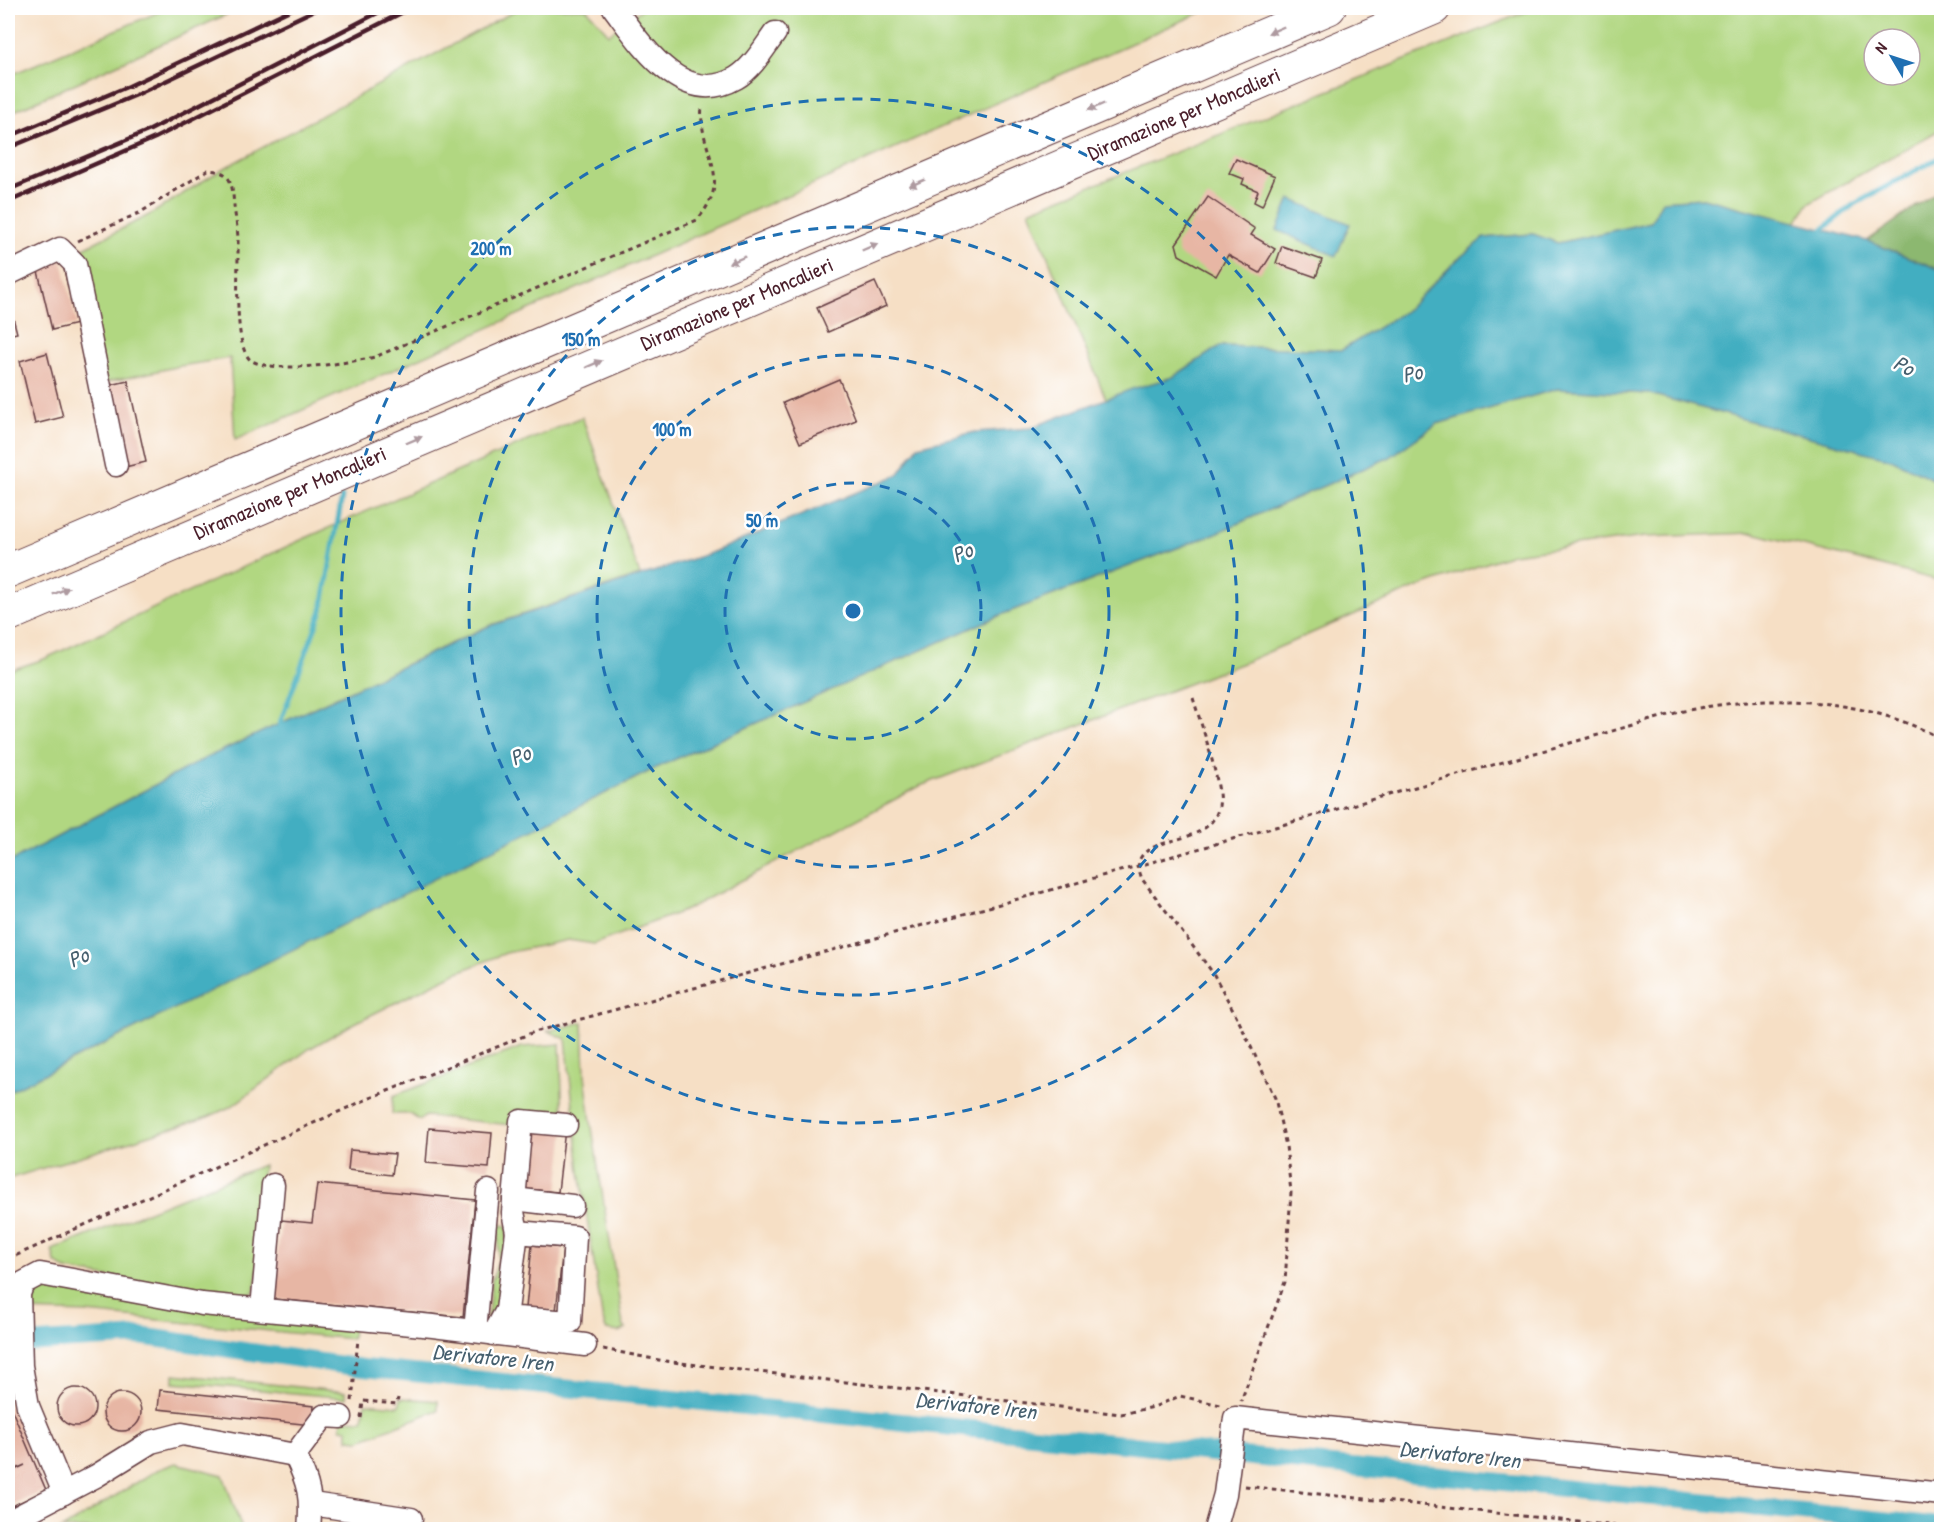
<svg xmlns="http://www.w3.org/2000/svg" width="1949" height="1537" font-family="'Patrick Hand',sans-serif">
<rect width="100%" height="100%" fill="#fff"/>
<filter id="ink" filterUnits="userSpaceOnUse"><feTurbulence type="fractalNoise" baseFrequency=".0167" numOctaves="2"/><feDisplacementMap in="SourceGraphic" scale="12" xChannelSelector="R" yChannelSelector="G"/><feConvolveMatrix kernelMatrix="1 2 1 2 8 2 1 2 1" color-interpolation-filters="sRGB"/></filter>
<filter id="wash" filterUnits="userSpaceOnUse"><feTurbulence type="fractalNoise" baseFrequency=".008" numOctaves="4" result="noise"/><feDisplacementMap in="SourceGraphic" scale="24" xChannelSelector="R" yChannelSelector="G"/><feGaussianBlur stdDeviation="1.35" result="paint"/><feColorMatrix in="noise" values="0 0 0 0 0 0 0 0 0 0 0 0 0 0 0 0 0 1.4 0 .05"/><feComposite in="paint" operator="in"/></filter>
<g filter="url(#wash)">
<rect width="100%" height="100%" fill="#f6dfc5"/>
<g fill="#b1d781" stroke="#7e7b56" stroke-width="1.5" fill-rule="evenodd">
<path d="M168,8h73l-233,106v-38z"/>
<path d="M520,8h66l23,26 34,-26h568l-976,432 -5,-82 -50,8 -77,17 -27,-131 75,-38 68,-43z"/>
<path d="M1535,8h406v121l-133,75 -12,19 -93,-25 -41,3 -11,21 -93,21 -25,-9 -49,4 -26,21 -51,51 -65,40 -122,-4 -47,31 -67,22 -77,-188zM1874,39h36v36h-36z"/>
<path d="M1557,389l93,5 242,65 49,24v98l-188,-48 -108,4 -133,17 -99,35 -170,74 -323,123 -234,124 -92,34 -26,-4 -62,13 -53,21 -102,51 -42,24 -77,57 -24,11 -200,62v-87l654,-327 341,-151 211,-80 176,-77 47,-33z"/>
<path d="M582,417l58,158 -152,51 -284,133 -196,104v-192l36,-12 257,-119z"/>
<path d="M583,1022l2,53 5,40 33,210 3,4 -7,3 -13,-2 -4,-14 -22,-144 -14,-133 -18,-8z"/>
<path d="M560,1044l3,73 -50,-6 -2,14 -85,-9 -7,4 -9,-6h-18l1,-18 129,-49z"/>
<path d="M263,1165l-7,77 7,2 -9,48 -14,7 -174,-29 -11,-8 -3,-12z"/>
<path d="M499,1225l9,1 -7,78 -14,17 5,-41 6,-18z"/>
<path d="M43,1284l310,42 -1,13 -265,-26 -63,-2 2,-12z"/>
<path d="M174,1374l172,18v6l-172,-16z"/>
<path d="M401,1398l37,3v9l-78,30 -12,-1v-10l-7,-1 1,-9 21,1 2,-17 34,3z"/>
<path d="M176,1463l47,12 19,54h-180l95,-59z"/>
</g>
<path fill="#8cb86f" stroke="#6b6c4d" stroke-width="1.5" d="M1941,189v81l-74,-29z"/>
<g fill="#42aec1" stroke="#466676" stroke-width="1.5">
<path d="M1703,198l164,43 74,29v213l-50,-24 -241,-65 -93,-5 -120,35 -47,33 -176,77 -211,80 -341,151 -654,327v-229l196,-104 285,-133 224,-74 185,-77 20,-29 57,-14 55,-4 102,-39 41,-12 47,-31 122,4 65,-40 51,-51 26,-21 49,-4 25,9 93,-21 11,-21z"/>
<path d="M1290,199l60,25 -14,32 -59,-26z"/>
</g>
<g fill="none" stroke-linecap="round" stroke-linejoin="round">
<g stroke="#42aec1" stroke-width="5">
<path d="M1822,230l31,-25 89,-49"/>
<path d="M280,723l42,-113 20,-113"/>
</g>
<path stroke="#42aec1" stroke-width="18" d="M8,1344l132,-8 223,32 1579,158"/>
</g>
<g id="blocks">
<g fill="#e7b6a4">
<path d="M1236,159l39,17 -13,30 -8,-4 4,-11 -16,-7 2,-5 -15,-6z"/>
<path d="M1208,197l47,32 -4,6 24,14 -15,24 -32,-18 -12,21 -37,-21 -3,-11z"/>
<path d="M1282,246l40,14 -6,17 -40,-14z"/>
<path d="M62,261l15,63 -25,6 -15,-63z"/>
<path d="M875,282l11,24 -58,26 -11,-24z"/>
<path d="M8,306h2l7,27 -9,2z"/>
<path d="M47,353l16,64 -28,7 -15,-63z"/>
<path d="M839,379l17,41 -56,23 -17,-40z"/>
<path d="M128,381l18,81 -21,5 -19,-81z"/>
<path d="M531,1126l34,3 -7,63 -34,-3z"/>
<path d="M429,1128l63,5 -3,35 -63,-5z"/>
<path d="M350,1150l45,4 -3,21 -44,-5z"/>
<path d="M317,1184l158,16 -12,117 -190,-18 8,-79 31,3z"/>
<path d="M532,1245l31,3 -7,63 -30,-3z"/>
<circle cx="76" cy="1407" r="19"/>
<path d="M160,1390l154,16 -2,19 -154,-16z"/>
<circle cx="122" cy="1412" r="19"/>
<path d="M8,1401l38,89 -38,18v-35l17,-8 -17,7z"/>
</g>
</g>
</g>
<g filter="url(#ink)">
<use href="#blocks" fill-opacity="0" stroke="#643c42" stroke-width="1.5"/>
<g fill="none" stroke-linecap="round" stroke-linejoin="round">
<g stroke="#643c42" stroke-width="25">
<g id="minor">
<path d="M614,8c27,36 68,101 122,70 16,-9 28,-30 39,-45"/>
<path d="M8,274l52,-25 15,15 41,201"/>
<path d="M514,1199l58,7"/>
<path d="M517,1232l-4,-20 8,-91 45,4"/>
<path d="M262,1309l11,-124"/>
<path d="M475,1331l13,-140"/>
<path d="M494,1334l13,-24 10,-78 58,5 -5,85 -66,-5"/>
<path d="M295,1455c14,29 17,42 14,75"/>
<path d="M295,1455l29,-39 17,1"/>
<path d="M64,1493l-36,-87 -7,-40 -2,-72 4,-11 17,-9 162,30 231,22 152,19"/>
<path d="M312,1504l99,15"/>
<path d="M8,1522l88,-46 55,-34 31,-8 113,21"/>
<path d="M1215,1530l10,-36 10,-76 707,76"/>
</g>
</g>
<g stroke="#643c42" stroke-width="35">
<g id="highway">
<path d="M8,571l1321,-563"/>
<path d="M8,615l1426,-607"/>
</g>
</g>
<g stroke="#643c42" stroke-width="3" stroke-dasharray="4.5 4.5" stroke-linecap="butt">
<path d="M78,241l63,-29 67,-42c7,1 16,1 20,8 5,6 5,19 6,27 1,12 4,24 4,36 1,22 -6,109 14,120 25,13 95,2 123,-4l322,-137c39,-45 0,-67 5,-115"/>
<path d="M1193,698c7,23 30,88 26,108 -9,40 -62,28 -78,51 -5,7 -1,16 1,22l71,94 24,44 38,81 11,48 5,46 -6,90 -44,119"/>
<path d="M8,1259l355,-158 171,-69 604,-166 541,-154c87,-19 182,-16 263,27"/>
<path d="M603,1349l61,12 457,53 33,-7 26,-11 41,9"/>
<path d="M352,1401l6,-62"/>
<path d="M361,1418l2,-17 34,3 1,-6"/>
<path d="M1245,1486l408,44"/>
</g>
<use href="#minor" stroke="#fff" stroke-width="22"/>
<use href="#highway" stroke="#fff" stroke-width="33"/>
<g stroke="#4a1f2b" stroke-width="4.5">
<path d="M8,137l121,-51 165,-78"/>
<path d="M8,148l126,-52 185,-88"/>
<path d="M8,190l142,-60 237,-122"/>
<path d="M8,202l147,-64 256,-130"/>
</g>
</g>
<defs><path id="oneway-solid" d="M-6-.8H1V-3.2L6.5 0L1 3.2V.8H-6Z" transform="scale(1.5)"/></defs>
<g fill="#ae9aa0">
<use href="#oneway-solid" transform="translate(1276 30) rotate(157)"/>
<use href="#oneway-solid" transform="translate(1096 107) rotate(157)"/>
<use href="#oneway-solid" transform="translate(917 183) rotate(157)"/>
<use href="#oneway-solid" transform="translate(870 247) rotate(-23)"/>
<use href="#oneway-solid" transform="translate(737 260) rotate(157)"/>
<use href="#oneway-solid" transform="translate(594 364) rotate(-23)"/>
<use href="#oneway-solid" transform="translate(414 440) rotate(-23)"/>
<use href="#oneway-solid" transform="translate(61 591) rotate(-23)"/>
</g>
</g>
<g fill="none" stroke="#1f6fb2" stroke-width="3" stroke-dasharray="10 8">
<circle cx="853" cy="611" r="128"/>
<circle cx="853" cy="611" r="256"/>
<circle cx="853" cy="611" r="384"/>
<circle cx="853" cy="611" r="512"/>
</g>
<g text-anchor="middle" stroke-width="5" stroke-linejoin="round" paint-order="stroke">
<g font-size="21" fill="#4a1f2b" stroke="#fff">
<text transform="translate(1184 114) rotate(-23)" y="7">Diramazione per Moncalieri</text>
<text transform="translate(737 304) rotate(-23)" y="7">Diramazione per Moncalieri</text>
<text transform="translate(290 493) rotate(-23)" y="7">Diramazione per Moncalieri</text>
</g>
<g font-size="22" font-style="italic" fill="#465f6e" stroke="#fff">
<text transform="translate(1904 365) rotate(27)" y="8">Po</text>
<text transform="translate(1412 373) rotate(-14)" y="8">Po</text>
<text transform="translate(962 552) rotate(-25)" y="8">Po</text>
<text transform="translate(520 755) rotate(-25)" y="8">Po</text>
<text transform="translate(78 957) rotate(-25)" y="8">Po</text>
<text transform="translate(493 1357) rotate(6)" y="8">Derivatore Iren</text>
<text transform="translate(976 1405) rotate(6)" y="8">Derivatore Iren</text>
<text transform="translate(1460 1454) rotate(6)" y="8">Derivatore Iren</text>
</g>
</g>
<circle cx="853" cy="611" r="9" fill="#1f6fb2" stroke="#fff" stroke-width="3"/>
<g font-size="18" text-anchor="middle" font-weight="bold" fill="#1f6fb2" stroke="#fff" stroke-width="5" stroke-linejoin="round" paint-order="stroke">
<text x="491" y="255">200 m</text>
<text x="581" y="346">150 m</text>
<text x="672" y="436">100 m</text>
<text x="762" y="527">50 m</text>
</g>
<rect width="1949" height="1537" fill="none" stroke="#fff" stroke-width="30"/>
<g transform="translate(1892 57) rotate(309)"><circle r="28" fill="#ffffff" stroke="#b7a5aa" stroke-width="1.5"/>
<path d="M0-4.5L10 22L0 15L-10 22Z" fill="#1f6fb2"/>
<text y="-9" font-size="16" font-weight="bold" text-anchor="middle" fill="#4a1f2b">N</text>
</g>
</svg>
